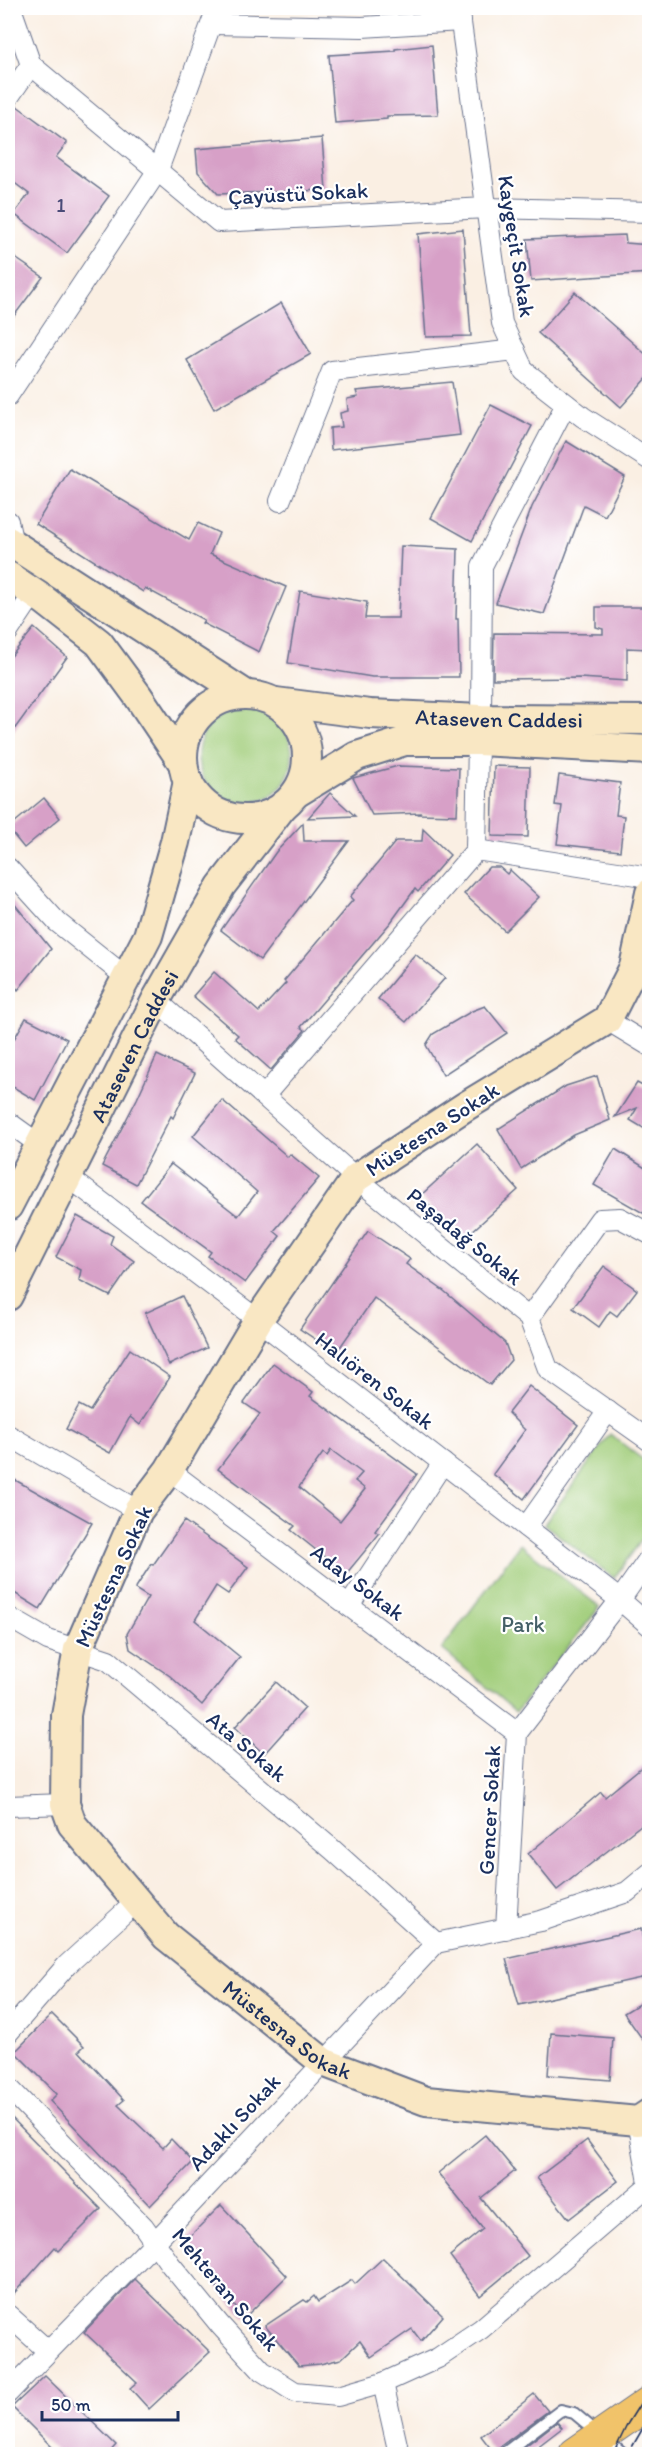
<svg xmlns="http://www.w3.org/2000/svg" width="657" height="2462" font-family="Itim,sans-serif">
<rect width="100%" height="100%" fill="#fff"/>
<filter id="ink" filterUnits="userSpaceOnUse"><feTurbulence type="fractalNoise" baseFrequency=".0167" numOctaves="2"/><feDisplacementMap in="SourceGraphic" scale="12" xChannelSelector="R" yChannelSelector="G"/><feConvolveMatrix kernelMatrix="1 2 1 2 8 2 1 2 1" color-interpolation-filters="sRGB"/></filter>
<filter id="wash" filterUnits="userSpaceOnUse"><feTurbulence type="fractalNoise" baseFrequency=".008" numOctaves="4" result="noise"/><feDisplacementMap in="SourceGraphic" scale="24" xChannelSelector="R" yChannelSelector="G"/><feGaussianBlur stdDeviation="1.35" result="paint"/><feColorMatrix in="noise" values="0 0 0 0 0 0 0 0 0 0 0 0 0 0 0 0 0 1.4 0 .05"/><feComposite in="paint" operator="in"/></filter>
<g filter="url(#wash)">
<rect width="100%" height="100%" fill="#faefe3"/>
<g fill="#a2ce7b" stroke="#5e7e6c" stroke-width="1.5">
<circle cx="245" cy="756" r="47"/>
<path d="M610,1434l40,31 -1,65 -35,48 -70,-54z"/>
<path d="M520,1544l80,63 -84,105 -74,-63z"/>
</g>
<g id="blocks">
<g fill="#d7a0c7" fill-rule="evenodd">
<path d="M432,45l6,70 -51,1v3l-52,4 -6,-68 66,-4v-2z"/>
<path d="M17,106l50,37 -11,14 53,39 -42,57 -53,-39 15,-20 -21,-16v-59z"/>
<path d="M322,138l4,52 -108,4 -20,-22 -2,-23z"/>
<path d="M463,229l8,107 -45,1 -8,-103z"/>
<path d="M625,235l1,8 24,2v28l-119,8 -4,-42z"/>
<path d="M8,253l35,24 -35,47z"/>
<path d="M575,292l75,66v17l-29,32 -83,-74z"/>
<path d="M281,303l30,51 -97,55 -27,-49z"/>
<path d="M452,382l8,53 -129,15 -1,-22 12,-1 -2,-14 8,-2 -1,-12 11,-2 -2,-6z"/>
<path d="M491,405l41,21 -60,115 -41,-23z"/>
<path d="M566,441l59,36 -20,39 -21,-11 -40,109 -48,-11 36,-96z"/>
<path d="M70,469l119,71 9,-17 21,10 -9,21 76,33 -27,65 -57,-29 2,-3 -59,-32 -2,4 -107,-68z"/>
<path d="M401,546l57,3 -2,70h2l1,58h-87l-84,-14 12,-72 67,11 -2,16h33z"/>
<path d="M596,607h54v42l-23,-1v33l-47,-3 -87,1 1,-46 109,1v-5l-7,-2z"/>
<path d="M34,628l33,29 -59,81v-78z"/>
<path d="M398,766l61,2 -2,47 -38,-1 1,-1 -48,2 -19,-37z"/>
<path d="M494,766l36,1 -2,70 -36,-1z"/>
<path d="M559,775l61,8 -4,32 8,1 -4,35 -63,-7 5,-38 -7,-1z"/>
<path d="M330,793l25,23 -47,2z"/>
<path d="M44,798l16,20 -36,30 -16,-20z"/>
<path d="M303,823l1,18h45l-89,119 -39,-30 55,-78z"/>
<path d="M423,829l27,26 -32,37 -3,-3 -24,33 -90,105 4,3 -34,40 -36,-32 3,-3 -45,-39 21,-24 45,40 27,-29 -2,-2 69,-81 -3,-3 46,-56h26z"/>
<path d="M489,867h10l8,7 3,-4 29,27 -34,34 -41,-37z"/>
<path d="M8,896l43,53 -33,41 -10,-13z"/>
<path d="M415,954l30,24 -39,44 -28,-23z"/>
<path d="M485,1006l22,27 -64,42 -17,-30 7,-11 39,-23z"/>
<path d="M26,1018l41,21 -32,61 -27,-16v-34z"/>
<path d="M157,1055l38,18 -22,45 -2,-2 -35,68 -34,-18 35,-67z"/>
<path d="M597,1076l13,44 -36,15 -53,34 -23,-40 68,-43z"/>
<path d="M637,1083l11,6 2,-3v46l-20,-12 7,-12 -22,9z"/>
<path d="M222,1100l66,57 2,-3 29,24 -45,53 6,5 -35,47 -37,-27 3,-4 -70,-51 30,-37 67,52 19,-24 -64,-56z"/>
<path d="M477,1144l41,46 -57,51 -41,-45z"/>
<path d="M615,1149l35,22v46l-56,-32z"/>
<path d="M77,1216l36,20 -3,8 24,17 -24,35 -31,-16 2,-10 -25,-13z"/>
<path d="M368,1231l42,28 -4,5 38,27 61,52 6,17 -21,25 -116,-87 -38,55 -36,-24z"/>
<path d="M604,1266l33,24 -20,26 -7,-5 -11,16 -26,-19z"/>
<path d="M182,1296l25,52 -38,17 -24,-52z"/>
<path d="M130,1349l40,28 -30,48 -10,-8 -20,36 -44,-24 13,-24 11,6z"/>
<path d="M273,1363l40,29 -3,4 107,78 -42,57 4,3 -33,40 -55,-44 4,-4 -77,-57 42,-55 -16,-11zM331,1450l31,23 -7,8 10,8 -25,32 -41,-34 24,-34 4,3z"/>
<path d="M529,1386l49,39 -54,74 -31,-25 32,-44 -17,-17z"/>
<path d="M8,1476l84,47 -52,86 -32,-20z"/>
<path d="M184,1521l64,46 -20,27 -12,-8 -21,34 45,37 -38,48 -32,-29 -40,-27 -3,-15 21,-37 -13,-8 16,-25 2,1z"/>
<path d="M276,1682l29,26 -41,46 -29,-27z"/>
<path d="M650,1760v58l-93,72 -29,-36 73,-62 4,5z"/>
<path d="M641,1929l9,47 -131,29 -13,-46z"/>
<path d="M650,1997v53l-26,-37z"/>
<path d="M52,2014l32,32 -5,5 45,49 -6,5 45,43 8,-9 22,23 -43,44 -100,-105 7,-7 -42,-42z"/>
<path d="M551,2033l62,5 -3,42 -62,-5z"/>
<path d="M8,2114l93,95 -42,42 -4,-4 -47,53z"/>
<path d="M485,2135l30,36 -34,27 47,58 -48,40 -30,-40 33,-27 -45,-56z"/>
<path d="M587,2140l31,41 -49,38 -32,-41z"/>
<path d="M221,2205l66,71 -42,41 -31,-33 -27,-37 1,-9z"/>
<path d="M383,2258l60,58 -22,25 -9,-12 -41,28 -11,-16 -19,18 -21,5 -21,2 -34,-40 39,-26 3,2 7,-6 4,6 34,-22 3,4z"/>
<path d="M135,2279l75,73 -61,57 -19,-21 7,-6 -53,-50z"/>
<path d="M45,2376l71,69 -8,9h-49l-47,-47z"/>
<path d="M534,2394l14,17 -50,37 -3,6 -14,-18z"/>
<path d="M557,2422l5,6 -34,26h-13z"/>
</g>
</g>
</g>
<g filter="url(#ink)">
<use href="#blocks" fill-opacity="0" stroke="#69728d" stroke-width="1.5"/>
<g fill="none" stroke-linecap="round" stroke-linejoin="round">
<g stroke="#69728d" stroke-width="14">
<path id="lane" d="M503,2454l58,-44 13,3 49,41"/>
</g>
<g stroke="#69728d" stroke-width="22">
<g id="street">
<path d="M11,8l20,57 188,157 267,-14 164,4"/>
<path d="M459,8l43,315 22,48 59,46 67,43"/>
<path d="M212,24l150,3 99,-6"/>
<path d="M8,98l23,-33"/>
<path d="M8,396l150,-226 59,-162"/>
<path d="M280,501l52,-130 183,-21"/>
<path d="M8,521l5,23"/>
<path d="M8,632l26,-39"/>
<path d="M481,719l1,-153 84,-162"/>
<path d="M476,850l2,-109"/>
<path d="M8,868l49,54 70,56"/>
<path d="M156,1000l200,178 173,140 19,51 102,72"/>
<path d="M607,1020l43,26"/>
<path d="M264,1096l212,-246 174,27"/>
<path d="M8,1122l32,23"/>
<path d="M67,1176l191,144 362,280 30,26"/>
<path d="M529,1318l71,-99 20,-1 30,16"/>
<path d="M8,1435l130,76"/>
<path d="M169,1470l348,263"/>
<path d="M526,1527l82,-116"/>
<path d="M349,1606l94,-143"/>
<path d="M8,1617l40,23 60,20 225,190 103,93"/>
<path d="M8,1806l57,-2"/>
<path d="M506,1929l11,-196 103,-133 30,-43"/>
<path d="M8,2033l59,-68 69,-63"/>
<path d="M8,2087l136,140 26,37 50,61 42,46 33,21 43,4 45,-13 55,-25 43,-29 167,-143"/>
<path d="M638,2121l12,67"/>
<path d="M8,2315l40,36"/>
<path d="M383,2383l16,71"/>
<path d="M8,2393l147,-151 281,-299 105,-22 86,-29 23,-19"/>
</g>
</g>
<g stroke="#69728d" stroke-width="32">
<g id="secondary">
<path d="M8,541l237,153"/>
<path d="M8,576l36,24 55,43 39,53 45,67"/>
<circle cx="245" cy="757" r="62"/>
<path id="s1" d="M276,702l94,12 111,5 169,1"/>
<path d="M296,793l61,-37 48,-15h73l172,9"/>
<path id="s2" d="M650,893l-16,74 -27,53 -141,86 -110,72 -98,142 -89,150 -31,41 -60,138 -12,66 -1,89 7,20 94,112 157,126 103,39 212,20 12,-8"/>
<path d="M8,1206l140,-270 27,-94 13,-61"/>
<path id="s3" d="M8,1296l148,-296 65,-114 62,-80"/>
</g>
</g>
<g stroke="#69728d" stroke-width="34">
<path id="primary" d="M575,2454l75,-52"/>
</g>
<use href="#lane" stroke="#fff" stroke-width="10"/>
<use href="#street" stroke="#fff" stroke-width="20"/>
<use href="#secondary" stroke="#f9e7c3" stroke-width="28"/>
<use href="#primary" stroke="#f1c36a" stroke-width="32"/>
<g stroke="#1b2f5e" stroke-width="1.5">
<path d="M613,2454l15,-31 22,-35"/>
<path d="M628,2454l22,-38"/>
</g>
</g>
</g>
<g text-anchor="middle" stroke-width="4.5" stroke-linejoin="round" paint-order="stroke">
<g font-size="20" fill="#4a4b78">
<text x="61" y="212">1</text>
</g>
<g font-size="22" fill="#1b2f5e" stroke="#fff">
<text transform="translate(298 193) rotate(-3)" y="8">Çayüstü Sokak</text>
<text transform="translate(517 246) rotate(81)" y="8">Kaygeçit Sokak</text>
<text dy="8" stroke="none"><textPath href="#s1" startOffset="224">Ataseven Caddesi</textPath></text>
<text dy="8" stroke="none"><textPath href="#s3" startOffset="280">Ataseven Caddesi</textPath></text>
<text transform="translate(432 1129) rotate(-33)" y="8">Müstesna Sokak</text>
<text transform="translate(465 1236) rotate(39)" y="8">Paşadağ Sokak</text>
<text transform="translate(375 1380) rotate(38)" y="8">Halıören Sokak</text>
<text transform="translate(113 1576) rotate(-65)" y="8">Müstesna Sokak</text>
<text transform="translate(358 1582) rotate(37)" y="8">Aday Sokak</text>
<text transform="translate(247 1746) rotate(40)" y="8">Ata Sokak</text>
<text transform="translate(489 1810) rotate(-87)" y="8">Gencer Sokak</text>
<text dy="8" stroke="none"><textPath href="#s2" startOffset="1458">Müstesna Sokak</textPath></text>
<text transform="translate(234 2122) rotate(-47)" y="8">Adaklı Sokak</text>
<text transform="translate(226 2289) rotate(50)" y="8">Mehteran Sokak</text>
</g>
<g font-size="22" fill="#445f67" stroke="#fff">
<text x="523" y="1632">Park</text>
</g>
</g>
<rect width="657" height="2462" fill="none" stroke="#fff" stroke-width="30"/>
<path d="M42 2411v9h136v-9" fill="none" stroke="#1b2f5e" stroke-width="3"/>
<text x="51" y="2411" font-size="18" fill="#1b2f5e" stroke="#ffffff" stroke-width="4.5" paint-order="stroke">50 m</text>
</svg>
